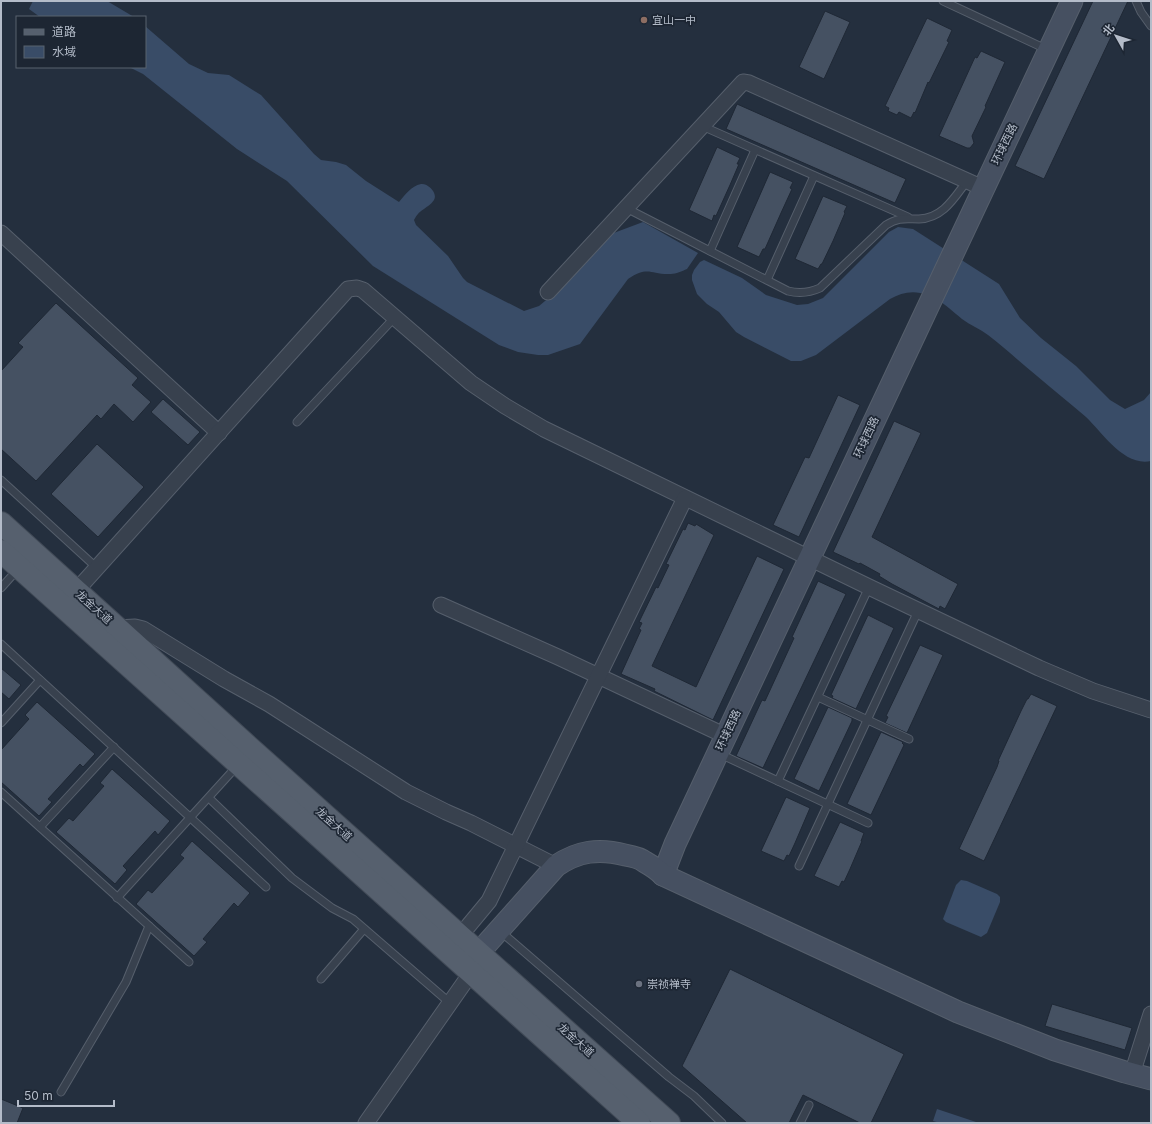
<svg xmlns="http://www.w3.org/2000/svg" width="1152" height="1124" font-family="Inter,'Noto Sans SC',sans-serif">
<rect width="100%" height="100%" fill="#242f3e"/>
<g fill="#394c67">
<path d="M33,1h74l27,16h-94l-11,-8z"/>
<path d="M145,26l44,38 19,9 21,2 32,20 53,59 7,6 15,2 10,3 20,16 33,21c6,-7 12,-16 22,-18 7,-1 17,9 13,16 -6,9 -14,8 -20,20l2,5 32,31 15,22 4,4 57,29 15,-5 12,-10 52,-59 40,-15 55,31 -11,16c-5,2 -11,5 -16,5 -21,1 -22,-9 -43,5l-48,65 -32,11h-10l-20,-3 -19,-7 -126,-79 -86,-85 -50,-32 -94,-75 -14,-7h16z"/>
<path d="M898,227l15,2 86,55 21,34 21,20 35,28 34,34 15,9 19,-9 7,-8v69c-27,6 -49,-29 -65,-44 -16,-14 -33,-27 -49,-41 -16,-13 -32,-28 -49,-41 -8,-6 -18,-10 -26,-16 -11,-9 -21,-19 -34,-24 -14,-5 -26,-3 -38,4l-74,56 -15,6h-10l-47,-24 -8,-5 -17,-20 -12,-8 -10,-10 -5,-14v-5l2,-5 6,-8 4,-2 38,18 24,17 31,10 11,-1 15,-6 66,-66z"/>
<path d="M961,880l6,1 30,13 3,3v5l-13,31 -6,4 -35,-15 -3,-3 13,-34z"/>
<path d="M937,1109l42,14h-39l-7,-2z"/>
</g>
<g fill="#455162" stroke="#1f2835">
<path d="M1093,1h35l-84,178 -29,-13z"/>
<path d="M825,11l25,11 -26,57 -25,-12z"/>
<path d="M927,18l25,12 -5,11 2,1 -20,41 -1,-1 -13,31 -1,-1 -3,6 -12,-6 -2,3 -9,-4 1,-3 -4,-2z"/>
<path d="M981,51l24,11 -20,44 1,1 -14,29 2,7 -4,5h-3l-28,-12 36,-79 2,1z"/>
<path d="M737,104l169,75 -11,24 -169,-74z"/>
<path d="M717,147l23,11 -3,6h2l-9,21 -14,31 -2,-1 -2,6 -23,-11z"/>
<path d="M770,172l23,10 -3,6 2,1 -11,24 -16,36h-2l-4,8 -22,-10z"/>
<path d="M823,196l24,10 -3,6 1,1 -12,28 -11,23h-1l-3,5 -23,-10z"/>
<path d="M56,303l82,75 -6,7 19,17 -18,20 -19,-18 -13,15 -4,-4 -61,66 -35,-32v-78l22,-24 -5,-4z"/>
<path d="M838,395l22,10 -61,132 -26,-12 32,-68 4,1z"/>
<path d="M163,399l37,33 -12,13 -37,-33z"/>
<path d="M894,421l27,12 -49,104 86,47 -13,25 -5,-3 -1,3 -47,-25 -13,-8 1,-2 -20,-11 -1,1 -26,-12z"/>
<path d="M97,444l47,43 -46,50 -47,-43z"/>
<path d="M688,523l7,3 1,-2 18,11 -62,131 44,21 61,-131 27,13 -71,151 -59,-29 1,-2 -34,-15 20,-44 -2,-1 3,-6 -3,-1 17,-35 2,1 11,-23 -3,-1 17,-35 2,1z"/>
<path d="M818,581l28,13 -83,174 -27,-12 26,-56 3,1 29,-63 -2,-1z"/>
<path d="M868,615l26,13 -38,81 -24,-11 1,-2 -2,-1z"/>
<path d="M920,645l23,10 -36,78 -22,-10 3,-6 -2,-1z"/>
<path d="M1,668l20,17 -12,14 -8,-7z"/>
<path d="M1031,694l26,12 -73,155 -25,-12 38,-82 2,-6h-1l23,-50 6,-12h1z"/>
<path d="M37,702l58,52 -12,13 -3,-3 -32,35 4,3 -13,14 -38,-34v-32l28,-31 -4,-4z"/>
<path d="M828,707l24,11v3l-33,70 -25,-12z"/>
<path d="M881,732l22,10 -1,1 2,2 -33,70 -24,-11z"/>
<path d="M112,769l58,52 -12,14 -3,-4 -32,35 4,4 -12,14 -59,-52 13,-14 4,3 31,-35 -4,-3z"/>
<path d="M786,797l24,11 -15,35 -6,13 -2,-1 -3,6 -23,-10z"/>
<path d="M840,822l24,11 -3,8h1l-12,28 -6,13 -2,-1 -3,6 -25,-11z"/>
<path d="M192,841l58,52 -12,14 -4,-4 -31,36 4,3 -13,14 -58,-52 12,-14 4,3 32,-35 -4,-3z"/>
<path d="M730,969l174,85 -33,69h-11l-57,-28 -14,28h-42l-65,-57z"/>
<path d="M1052,1004l80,24 -7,22 -80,-24z"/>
<path d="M1,1099l22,9 -6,15h-16z"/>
</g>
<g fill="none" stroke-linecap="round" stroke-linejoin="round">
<g stroke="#565f6c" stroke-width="9">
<g id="lane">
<path d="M943,1l105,49"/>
<path d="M1136,1l5,11 10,14"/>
<path d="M702,126l206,91"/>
<path d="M626,208l162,83c12,3 21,2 32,-3l66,-63c13,-8 19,-6 33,-6 24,-1 35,-21 48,-38"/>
<path d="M710,251l45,-101"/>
<path d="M767,280l47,-104"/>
<path d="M297,422l98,-105"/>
<path d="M1,480l96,88"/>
<path d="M1,588l17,-19"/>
<path d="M1,644l265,243"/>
<path d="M818,697l91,42"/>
<path d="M1,723l39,-43"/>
<path d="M720,754l148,69"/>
<path d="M778,781l91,-194"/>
<path d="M1,792l188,170"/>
<path d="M209,798l83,80 40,30 21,11 97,84"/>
<path d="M40,827l74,-80"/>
<path d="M799,866l119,-255"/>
<path d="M117,898l120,-132"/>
<path d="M507,937l162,140 25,19 28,27"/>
<path d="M321,979l43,-50"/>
<path d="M61,1092l65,-110 23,-56"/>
<path d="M800,1123l9,-18"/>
</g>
</g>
<g stroke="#565f6c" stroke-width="17">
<g id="street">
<path d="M1,233l218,200"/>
<path d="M548,292l195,-210 6,1 234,105"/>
<path d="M76,591l272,-302 9,-1 6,2 108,93 34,23 39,23 325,158 170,81 54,23 58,19"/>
<path d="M441,605l117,52 168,79"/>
<path d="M117,628l18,-1 8,2 81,50 45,25 137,88 40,20 25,11 85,43"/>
<path d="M460,936l29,-35 196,-403"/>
<path d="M1132,1074l19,-60"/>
<path d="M366,1123l105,-150"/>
</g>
</g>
<g stroke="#565f6c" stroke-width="23">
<g id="secondary">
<path d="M663,875l12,-31 397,-843"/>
<path d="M467,966l89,-100c22,-15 43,-18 69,-11 6,1 15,3 20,7 7,4 13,8 18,13l295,137 97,38 70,22 26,7"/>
</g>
</g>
<g stroke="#414a57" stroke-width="24">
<g id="primary">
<path d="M1,523l241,218 427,382"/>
<path d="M1,551l638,572"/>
</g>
</g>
<use href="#lane" stroke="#38414e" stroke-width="7"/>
<use href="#street" stroke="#38414e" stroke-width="15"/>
<use href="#secondary" stroke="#465061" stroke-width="21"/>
<use href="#primary" stroke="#56606e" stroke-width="22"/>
</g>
<circle fill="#8d6e63" stroke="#1d2633" stroke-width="1.5" cx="644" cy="20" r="4"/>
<circle fill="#6b7280" stroke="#1d2633" stroke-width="1.5" cx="639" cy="984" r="4"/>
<g text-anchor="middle" stroke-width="3.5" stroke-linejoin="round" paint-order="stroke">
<g font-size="11" fill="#b4bcc9" stroke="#1d2633" text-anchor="start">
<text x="652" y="24">宜山一中</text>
<text x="647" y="988">崇祯禅寺</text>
</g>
<g font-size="11" fill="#b4bcc9" stroke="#1d2633">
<text transform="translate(1004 144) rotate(-64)" y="4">环球西路</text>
<text transform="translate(866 437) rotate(-65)" y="4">环球西路</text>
<text transform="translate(94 607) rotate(42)" y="4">龙金大道</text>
<text transform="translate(728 730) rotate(-65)" y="4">环球西路</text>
<text transform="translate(334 824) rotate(42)" y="4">龙金大道</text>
<text transform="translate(576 1040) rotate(42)" y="4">龙金大道</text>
</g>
</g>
<rect width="1152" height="1124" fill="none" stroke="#b4bcc9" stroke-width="4"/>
<rect x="16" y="16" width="130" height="52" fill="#1d2633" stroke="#59626f"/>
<rect x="24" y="29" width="20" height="6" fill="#56606e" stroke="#59626f"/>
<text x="52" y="36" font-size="12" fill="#b4bcc9">道路</text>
<rect x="24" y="46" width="20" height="12" fill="#394c67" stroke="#59626f"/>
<text x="52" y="56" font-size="12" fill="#b4bcc9">水域</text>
<g transform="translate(1116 36) rotate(309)" stroke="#1d2633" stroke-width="3" paint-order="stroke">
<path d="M0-3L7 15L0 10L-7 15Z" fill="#b4bcc9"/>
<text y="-6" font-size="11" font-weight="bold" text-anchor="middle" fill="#b4bcc9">北</text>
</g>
<path d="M18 1100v6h96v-6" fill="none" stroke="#b4bcc9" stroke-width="2"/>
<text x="24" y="1100" font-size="12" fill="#b4bcc9" stroke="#1d2633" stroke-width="3" paint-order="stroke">50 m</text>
</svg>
